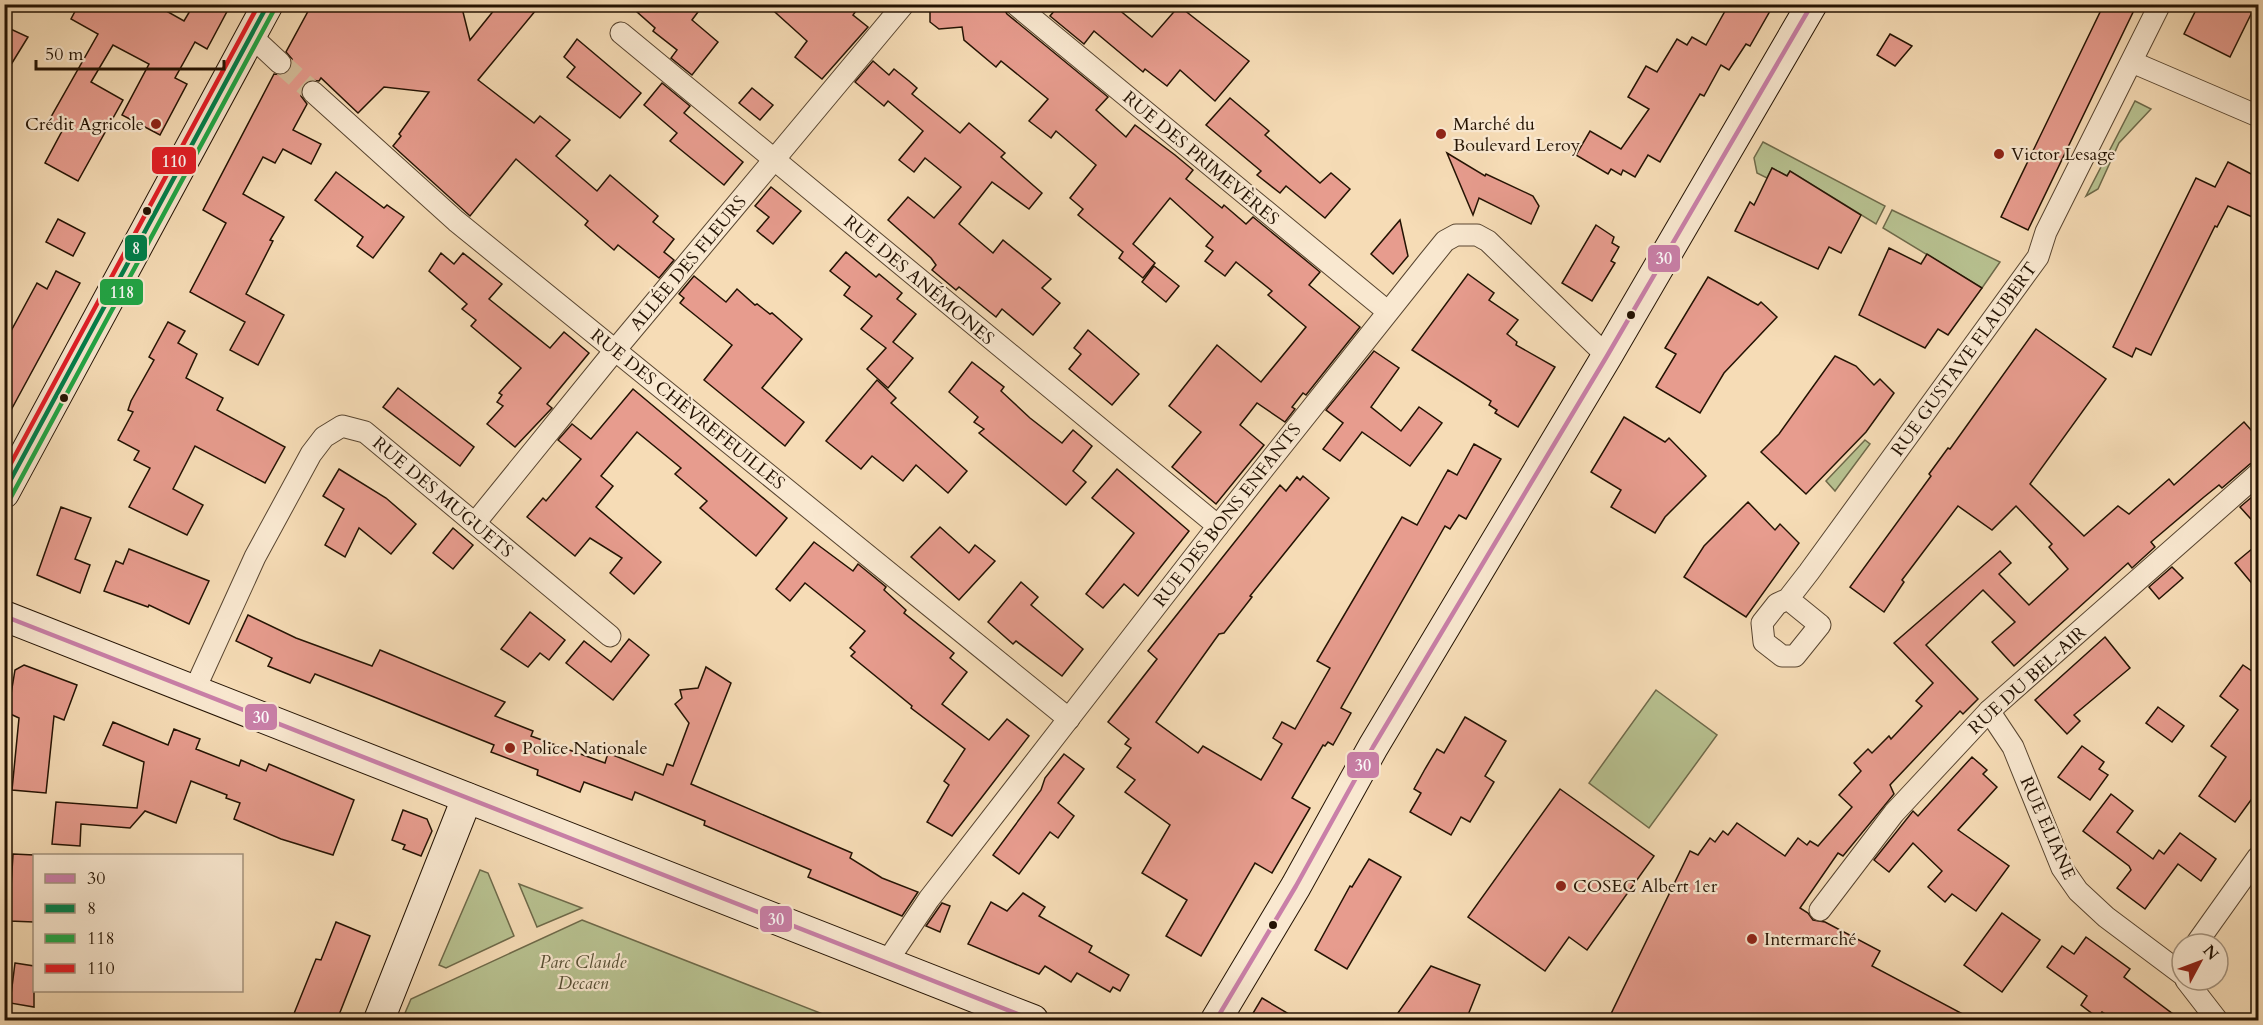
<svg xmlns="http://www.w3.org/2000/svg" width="2263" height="1025" font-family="Cardo,serif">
<rect width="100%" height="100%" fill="#f6dcb6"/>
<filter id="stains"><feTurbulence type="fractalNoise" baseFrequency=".00333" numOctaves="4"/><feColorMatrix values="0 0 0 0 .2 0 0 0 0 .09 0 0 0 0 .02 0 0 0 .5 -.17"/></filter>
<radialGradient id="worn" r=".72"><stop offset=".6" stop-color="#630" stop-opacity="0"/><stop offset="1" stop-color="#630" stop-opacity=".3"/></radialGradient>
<g fill="#b8c291" stroke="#6e6a4a" stroke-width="1.5">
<path d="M2135,101l16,8 -32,34 -21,46 -12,7z"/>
<path d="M1763,142l122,64 -9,18 -86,-53 -3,5 -15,-8 -5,10 -10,-5 -3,-15z"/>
<path d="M1892,210l108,52 -18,26 -99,-60z"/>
<path d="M1865,440l5,4 -35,47 -9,-10z"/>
<path d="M1656,690l61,45 -68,93 -60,-45z"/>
<path d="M480,870l8,3 26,63 -68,32 -7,-3z"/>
<path d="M519,884l63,24 -45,19z"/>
<path d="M582,920l256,100h-436l9,-21z"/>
</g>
<g fill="#e79c8e" stroke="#241303" stroke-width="1.5">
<path d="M79,4h75l30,17 10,-17h37l-24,45 -12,-7 -20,36 12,6 -27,51 -38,-20 27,-51 -36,-19 -22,37 32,18 -45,81 -33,-18 17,-32 -15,-7 51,-90 -27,-15z"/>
<path d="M312,4h149l9,36 29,-36h42l-63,76 56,43 6,-7 30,24 -14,16 41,35 13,-16 48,41 -5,6 21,17 -10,13 10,8 -15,18 -41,-33 -4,5 -29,-25 3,-4 -72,-62 -46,57 -77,-70 8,-10 -2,-2 30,-42 -45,-5 -26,26 -37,-35 -2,3 -9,-1 -9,9v7l6,8 -14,26 28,14 -10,20 -28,-15 -8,14 -12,-6 -20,37 41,23 -14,23 3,1 -27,53 38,21 -26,50 -28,-15 15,-28 -55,-30 36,-69 -23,-13 71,-136 10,1 8,-9v-7l-6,-7z"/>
<path d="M628,4h76l-12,16 26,22 -26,33 -21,-17 6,-8 -24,-19 2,-3z"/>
<path d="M766,4h95l-8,11 15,12 -46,52 -27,-22 12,-16z"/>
<path d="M930,4h71l6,10 101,83 -12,13 30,27 9,-12 40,30 18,15 -7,9 36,29 2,-3 22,19 7,-7 67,55 -11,13 51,42 -54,68 -3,-2 -11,14 3,2 -10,13 -28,-19 -17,22 24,20 -48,59 -44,-37 29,-35 -32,-26 48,-61 44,37 45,-55 -38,-32 4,-4 -36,-29 -11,14 -20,-15 8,-10 -7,-5 7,-9 -43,-39 -37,46 22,19 -12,15 -24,-20 4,-6 -45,-37 5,-6 -13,-11 26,-33 -40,-34 -5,7 -22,-17 19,-22 -47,-38 -5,6 -32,-27 -2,-13 -23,2 -9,-7z"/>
<path d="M1060,4h52l40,33 27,-31 70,55 -34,40 -35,-31 -13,16 -22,-17 -2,3 -49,-41 -10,13 -34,-28z"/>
<path d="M1729,4h45l-24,42 -4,-2 -17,26 -8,-5 -17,31 -4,-2 -40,68 -12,-7 -13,22 -12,-7 -2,5 -10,-6 -3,5 -32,-19 14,-24 31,18 28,-40 -21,-12 18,-31 11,6 20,-33 10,6 5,-8 14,8z"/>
<path d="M2104,4h33l-109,226 -27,-13z"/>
<path d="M2199,4h57l-26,53 -46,-23z"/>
<path d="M4,26l24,11 -24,39z"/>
<path d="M1890,34l22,12 -17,20 -18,-11z"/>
<path d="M577,39l64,54 -21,25 -53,-41 8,-10 -11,-10z"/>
<path d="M873,61l16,14 5,-6 15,12 8,7 -5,6 48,39 9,-10 36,30 -4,4 41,36 -13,16 -37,-27 -33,42 34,29 10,-13 48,39 -9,9 18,15 -27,32 -31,-26 -6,8 -37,-30 -3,3 -24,-20 4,-5 -5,-7 -43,-38 20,-23 26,21 27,-31 -36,-29 -11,14 -15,-12 24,-29 -35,-30 -4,5 -29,-24z"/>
<path d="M662,83l28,23 -6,7 59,49 -19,23 -54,-44 7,-8 -33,-28z"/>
<path d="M752,88l21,17 -13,15 -21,-17z"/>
<path d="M1230,98l39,33 -4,4 55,48 11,-10 19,16 -25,29 -39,-32 -6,7 -23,-18 4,-4 -55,-46z"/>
<path d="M1447,153l38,23 1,-2 47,22 6,10 -8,18 -52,-26 -6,17z"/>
<path d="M2228,162l31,16v42l-31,-14 -11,21 -2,-1 -64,129 -15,-7 -4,9 -19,-10 83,-169 19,9z"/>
<path d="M1772,168l15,8 3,-5 71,44 -20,38 -12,-6 -11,22 -83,-38 15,-29 4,3z"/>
<path d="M336,172l48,36 3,-3 17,12 -31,41 -16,-12 6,-9 -48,-37z"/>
<path d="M771,187l30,24 -28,33 -16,-13 12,-14 -14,-11z"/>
<path d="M58,219l27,14 -12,23 -27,-14z"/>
<path d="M1400,220l8,36 -15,18 -22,-20z"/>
<path d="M1596,225l18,12 -2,6 7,4 -8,14 4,2 -23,38 -30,-18z"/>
<path d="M1889,248l32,16 6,-10 55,34 -34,47 -10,-6 -13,19 -66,-33z"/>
<path d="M846,252l30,25 3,-3 23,19 -5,6 19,15 -23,28 20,16 -25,30 -21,-19 19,-21 -25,-19 11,-13 -28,-21 6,-8 -20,-16z"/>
<path d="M441,253l13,11 9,-11 39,31 -13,15 61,49 14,-16 25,21 -42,51 5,4 -37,39 -28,-23 16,-18 -6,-4 5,-7 -3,-2 22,-25 -50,-42 5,-6 -14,-11 5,-5 -38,-33z"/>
<path d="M1154,266l25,20 -13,16 -24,-20z"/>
<path d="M56,271l24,12 -76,140v-79l33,-61 10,6z"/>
<path d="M1468,274l26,19 -5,7 29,20 -11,14 10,8 -1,3 39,22 -37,60 -23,-14 2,-3 -8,-5 2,-4 -79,-51z"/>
<path d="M694,276l32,26 11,-13 18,16 2,-1 13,10 2,-1 30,26 -40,49 42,34 -19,24 -81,-66 28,-35 -52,-42 4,-5 -5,-4z"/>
<path d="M1708,277l50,28 3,-3 16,15 -53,56 -24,40 -44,-26 20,-33 -11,-6z"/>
<path d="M168,322l17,9 -7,12 19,11 -11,24 37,20 -6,12 68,37 -20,36 -70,-37 -22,43 30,16 -16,30 -58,-28 21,-39 -16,-8 5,-9 -21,-11 15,-28 -5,-2 3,-9 23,-41 -5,-3z"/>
<path d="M2036,329l70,50 -76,105 54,52 34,-30 11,8 40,-35 5,6 70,-63 15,17v23l-9,2 -28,24 -3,-3 -15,12 -53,45 4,5 -23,21 -4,-5 -114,103 -22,-24 23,-20 -32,-32 -57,55 52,54 -15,15 -3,-3 -70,74 4,9 -51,62 -5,-3 -38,55 8,5 5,7 12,2 55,29 -8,15 102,54h-366l82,-169 8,4 12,-17 5,4 8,-11 5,4 9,-12 48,33 13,-18 9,7 3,-4 8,5 34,-39 -13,-12 22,-24 -7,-8 14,-14 4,4 17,-17 2,3 31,-33 -6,-5 17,-18 -39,-40 106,-92 11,12 -12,11 30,31 39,-36 -19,-22 3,-3 -36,-38 -24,24 -34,-24 -56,74 2,2 -20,30 -34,-25 81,-111 -2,-2 19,-26 2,1z"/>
<path d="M1088,330l51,44 -27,31 -43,-36 12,-15 -7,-6z"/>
<path d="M1374,351l25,17 -28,39 30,24 18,-24 23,16 -32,43 -48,-34 -22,29 -17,-12 20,-26 -17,-13z"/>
<path d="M1835,356l21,10 18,19 6,-6 14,14 -28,39 -60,62 -45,-42 18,-18z"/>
<path d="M972,362l32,25 -3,4 29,27 32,25 11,-13 19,16 -19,25 13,11 -20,23 -87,-72 5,-4 -10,-7 4,-5 -29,-25z"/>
<path d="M877,380l19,18 -5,5 76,68 -19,22 -32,-28 -13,16 -31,-25 -11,13 -35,-28z"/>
<path d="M398,388l76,59 -14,19 -77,-59z"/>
<path d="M633,389l154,129 -31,38 -56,-48 7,-7 -32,-27 6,-6 -44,-36 -36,44 12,10 -17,21 65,55 -27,32 -24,-21 12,-15 -32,-20 -15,18 -48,-39 16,-19 3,3 35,-42 -23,-19 14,-16 19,15z"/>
<path d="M1624,417l41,25 4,-4 37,38 -41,41 -10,16 -44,-26 10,-17 -30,-18z"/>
<path d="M1474,444l27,15 -35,60 -7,-4 -9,14 -5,-3 -104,182 10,5 -18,32 -5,-3 -3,4 -2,-1 -31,53 18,10 -38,65 -17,-10 -54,93 -35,-20 21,-36 -45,-27 28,-48 -45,-33 10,-12 -18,-13 14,-19 -6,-4 4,-5 -21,-17 49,-63 -9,-8 132,-166 6,6 11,-14 3,3 3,-4 26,22 -79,98 2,1 -28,36 -5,1 -63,88 42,31 5,-7 58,34 21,-36 -9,-6 9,-16 13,7 35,-61 -13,-7 85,-144 15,8 31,-55 9,5z"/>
<path d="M339,469l47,29 30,26 -25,30 -32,-26 -14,29 -20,-12 19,-36 -21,-13z"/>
<path d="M1117,469l72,62 -51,65 -14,-12 -21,24 -17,-14 48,-61 -42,-35z"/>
<path d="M2259,491v37l-19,-21z"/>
<path d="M1748,502l27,28 5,-6 19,19 -53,74 -62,-40 20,-31z"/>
<path d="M61,507l30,11 -16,41 15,6 -10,28 -43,-18z"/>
<path d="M940,527l29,26 6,-8 20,16 -36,39 -48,-43z"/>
<path d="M453,528l20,17 -20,24 -20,-16z"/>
<path d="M814,542l39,29 5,-7 28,23 -2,3 22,20 -2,3 50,40 -4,5 17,14 -25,32 47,36 18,-21 22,17 -77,100 -25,-14 22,-37 -5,-4 21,-32 -54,-41 1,-2 -61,-50 4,-4 -5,-4 15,-17 -60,-48 -15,18 -14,-12z"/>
<path d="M2259,543v49l-24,-29z"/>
<path d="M129,549l80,32 -20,43 -40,-19 -1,2 -44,-16 12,-30 7,3z"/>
<path d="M2172,567l11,11 -24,21 -10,-12z"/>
<path d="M1021,582l17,15 -7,8 52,44 -21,27 -46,-35 -3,3 -25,-22z"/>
<path d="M530,612l35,28 -16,20 -9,-7 -12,14 -27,-18z"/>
<path d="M248,615l48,23 76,28 8,-16 125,52 -10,14 38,15 -2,5 74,27 3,-10 55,22 4,-11 6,2 16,-43 -14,-19 7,-6 -2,-8 18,-2 8,-21 25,16 -40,101 161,69 -2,5 32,20 36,14 -16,24 -94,-39 3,-7 -107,-45 1,-4 -70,-29 -3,8 -48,-18 -4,10 -43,-17 1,-5 -47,-18 3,-7 -120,-48 -59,-23 -5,9 -42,-17 4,-8 -36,-17z"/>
<path d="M2105,637l25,31 -56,47 6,6 -13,13 -32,-34z"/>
<path d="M629,639l20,16 -36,45 -47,-37 18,-22 27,21z"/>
<path d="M24,665l53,20 -13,35 -10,-4 -8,77 -34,-3 7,-72 -15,-7 7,-17 4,-24z"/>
<path d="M2243,665l16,11v113l-24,33 -36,-26 27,-39 -15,-11 27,-36 -18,-14z"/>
<path d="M2158,707l26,19 -12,16 -26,-19z"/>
<path d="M1465,717l41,24 -21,35 9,6 -24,40 -9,-5 -10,18 -41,-23 11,-19 -7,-4 11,-20 12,-20 7,4z"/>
<path d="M113,722l55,23 6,-16 26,10 -4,10 43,17 2,-6 25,11 3,-7 85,36 -21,55 -52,-16 -47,-20 6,-16 -14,-5 1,-3 -36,-14 -15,42 -31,-12 -15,17 -49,-4 -1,22 -28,-2 4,-42 81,6 7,-46 -41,-17z"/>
<path d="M2082,746l22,16 -5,7 9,6 -18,25 -32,-23z"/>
<path d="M1064,754l20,15 -26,34 16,13 -16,22 -8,-6 -31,42 -26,-19 48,-65 4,-12z"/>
<path d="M1972,757l15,13 -4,4 14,13 -39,43 51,36 -33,45 -24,-17 -7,8 -17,-15 14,-16 -29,-28 -24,29 -15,-12 39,-49 5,5z"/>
<path d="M1560,789l94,67 -67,94 -18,-13 -24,34 -77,-54z"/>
<path d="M2111,794l22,17 -16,21 36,27 6,-9 5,4 16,-21 36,26 -15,22 -23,-17 -33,45 -28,-21 14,-18 -2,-4 -46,-35z"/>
<path d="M403,810l24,9 5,12 -11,25 -18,-7 2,-4 -13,-5z"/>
<path d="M13,854l21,1v67l-25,-1z"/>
<path d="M1369,859l32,18 -54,92 -32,-19 35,-64 2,1z"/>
<path d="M1023,893l22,14 -6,9 53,30 -3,6 40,23 -9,16 -7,-4 -3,5 -33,-19 -6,9 -26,-16 -6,8 -71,-30 23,-42 16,9z"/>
<path d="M942,903l8,3 -10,26 -14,-6z"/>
<path d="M2002,913l38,27 -38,52 -38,-27z"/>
<path d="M336,922l34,14 -33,84h-34l-10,-4 23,-57 5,1z"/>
<path d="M2086,937l44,32 -6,8 57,43h-66l-13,-8 -4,6 -17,-13 6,-9 -40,-29 15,-21 12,8z"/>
<path d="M15,963l19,3v41l-24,-4z"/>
<path d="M1431,966l49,19 -14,35h-73z"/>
<path d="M1262,998l37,22h-50z"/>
</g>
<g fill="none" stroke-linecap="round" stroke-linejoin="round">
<path stroke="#d6be9b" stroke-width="21" stroke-dasharray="21 10" stroke-linecap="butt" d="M280,63l33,29"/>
<g stroke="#584530" stroke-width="23">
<g id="street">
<path d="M1015,4l372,307"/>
<path d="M621,33l597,493"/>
<path d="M251,36l29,27"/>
<path d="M2132,62l126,54"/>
<path d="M313,92l143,129 613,498"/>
<path d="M475,523l141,-174 288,-345"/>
<path d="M1788,599l32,26 -25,31h-13l-18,-14 -2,-19 15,-19 11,-5 21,-27 229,-315 8,-25 114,-228"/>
<path d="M194,691l61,-134 56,-103 13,-17 18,-11 23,6 245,204"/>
<path d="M1989,711l24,36 49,121 16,23 28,26 76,57"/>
<path d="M1820,910l74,-97 95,-102 269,-237"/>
<path d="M2196,944l62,-87"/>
<path d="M886,963l43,-64 289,-373 210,-264 17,-21 11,-6h21l11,6 119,115"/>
<path d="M2186,980l31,40"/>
</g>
</g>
<g stroke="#241303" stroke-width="32">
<g id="secondary">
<path d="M4,493l264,-489"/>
<path d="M4,616l1029,404"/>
<path d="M379,1020l88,-222"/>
<path d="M1216,1020l80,-134 77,-139 234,-391 205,-352"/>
</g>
</g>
<use href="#street" stroke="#f9e8d0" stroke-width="21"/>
<use href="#secondary" stroke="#f9e8d0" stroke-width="30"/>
<g stroke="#f9e8d0" stroke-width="9">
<g id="bus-1">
<path d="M4,616l1029,404"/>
<path d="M1216,1020l80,-134 77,-139 234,-391 205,-352"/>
</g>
</g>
<g stroke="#f9e8d0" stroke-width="9">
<path id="bus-2" d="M4,492l264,-488"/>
</g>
<g stroke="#f9e8d0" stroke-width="9">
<path id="bus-3" d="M11,497l264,-489"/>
</g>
<g stroke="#f9e8d0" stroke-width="9">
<path id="bus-4" d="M4,476l255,-472"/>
</g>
<use href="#bus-1" stroke="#c97fa8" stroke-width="4.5"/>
<use href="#bus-2" stroke="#00804b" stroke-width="4.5"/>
<use href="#bus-3" stroke="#20a746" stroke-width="4.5"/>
<use href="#bus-4" stroke="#e31e27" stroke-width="4.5"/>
</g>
<g fill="#8f2418" stroke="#f9e8d0" stroke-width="2">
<circle cx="156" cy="124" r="6"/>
<circle cx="1441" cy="134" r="6"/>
<circle cx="1999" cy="154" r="6"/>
<circle cx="510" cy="748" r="6"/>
<circle cx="1561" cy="886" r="6"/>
<circle cx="1752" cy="939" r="6"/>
</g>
<g fill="#241303" stroke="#f9e8d0" stroke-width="2">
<circle cx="147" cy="211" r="5"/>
<circle cx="1631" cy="315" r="5"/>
<circle cx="64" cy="398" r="5"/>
<circle cx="1273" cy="925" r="5"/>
</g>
<g text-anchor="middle" stroke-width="4.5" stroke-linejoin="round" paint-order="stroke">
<g font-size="18" fill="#241303" stroke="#f9e8d0" text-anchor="start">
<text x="144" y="130" text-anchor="end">Crédit Agricole</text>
<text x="1453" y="130">Marché du<tspan x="1453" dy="21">Boulevard Leroy</tspan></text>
<text x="2011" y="160">Victor Lesage</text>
<text x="522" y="754">Police Nationale</text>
<text x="1573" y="892">COSEC Albert 1er</text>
<text x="1764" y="945">Intermarché</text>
</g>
<g font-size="18" fill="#241303" stroke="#f9e8d0">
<text transform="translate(1201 158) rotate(40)" y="6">RUE DES PRIMEVÈRES</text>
<text transform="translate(688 263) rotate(-50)" y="6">ALLÉE DES FLEURS</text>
<text transform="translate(919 280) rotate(40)" y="6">RUE DES ANÉMONES</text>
<text transform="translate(1964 359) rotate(-54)" y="6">RUE GUSTAVE FLAUBERT</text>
<text transform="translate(688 409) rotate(39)" y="6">RUE DES CHÈVREFEUILLES</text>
<text transform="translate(443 497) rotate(40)" y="6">RUE DES MUGUETS</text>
<text transform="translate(1227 515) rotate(-52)" y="6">RUE DES BONS ENFANTS</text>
<text transform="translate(2027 680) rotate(-42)" y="6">RUE DU BEL-AIR</text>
<text transform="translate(2048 828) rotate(66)" y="6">RUE ELIANE</text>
</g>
<g font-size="18" font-style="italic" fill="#585035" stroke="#f9e8d0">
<text x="583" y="968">Parc Claude<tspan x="583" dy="21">Decaen</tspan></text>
</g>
</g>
<g stroke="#f9e8d0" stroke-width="2">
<rect x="151" y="146" width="46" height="29" rx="6" fill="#e31e27"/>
<rect x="124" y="234" width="24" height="28" rx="6" fill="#00804b"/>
<rect x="1647" y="244" width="34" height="29" rx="6" fill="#c97fa8"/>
<rect x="99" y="278" width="45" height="28" rx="6" fill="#20a746"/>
<rect x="244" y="703" width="34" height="28" rx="6" fill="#c97fa8"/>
<rect x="1346" y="751" width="34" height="28" rx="6" fill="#c97fa8"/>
<rect x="759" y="905" width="34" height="28" rx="6" fill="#c97fa8"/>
</g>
<g font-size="16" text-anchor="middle" font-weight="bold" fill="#fff">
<text x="174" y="167">110</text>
<text x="136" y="254">8</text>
<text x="1664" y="264">30</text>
<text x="122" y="298">118</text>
<text x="261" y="723">30</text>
<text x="1363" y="771">30</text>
<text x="776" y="925">30</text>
</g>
<rect width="2263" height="1025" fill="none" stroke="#f6dcb6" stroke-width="24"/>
<rect x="6" y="6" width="2251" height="1013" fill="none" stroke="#241303" stroke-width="3"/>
<rect x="12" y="12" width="2239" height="1001" fill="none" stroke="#241303" stroke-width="1.5"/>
<rect x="33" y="854" width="210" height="138" fill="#f9e8d0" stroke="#a4937e" stroke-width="1.5"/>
<rect x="45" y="874" width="30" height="9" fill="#c97fa8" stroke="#a4937e" stroke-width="1.5"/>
<text x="87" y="884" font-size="18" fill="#241303">30</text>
<rect x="45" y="904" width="30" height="9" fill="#00804b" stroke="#a4937e" stroke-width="1.5"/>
<text x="87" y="914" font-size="18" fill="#241303">8</text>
<rect x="45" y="934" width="30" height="9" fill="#20a746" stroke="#a4937e" stroke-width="1.5"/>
<text x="87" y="944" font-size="18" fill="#241303">118</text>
<rect x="45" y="964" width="30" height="9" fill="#e31e27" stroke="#a4937e" stroke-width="1.5"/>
<text x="87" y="974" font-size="18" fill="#241303">110</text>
<g transform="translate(2200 962) rotate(49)"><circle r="28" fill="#f9e8d0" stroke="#a4937e" stroke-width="1.5"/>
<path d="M0-4.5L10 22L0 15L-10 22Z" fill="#8f2418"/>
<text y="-9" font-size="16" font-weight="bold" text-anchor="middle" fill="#241303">N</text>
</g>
<path d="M36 60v9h188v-9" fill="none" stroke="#241303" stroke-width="3"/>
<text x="45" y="60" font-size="18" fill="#241303" stroke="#f9e8d0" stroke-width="4.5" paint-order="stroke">50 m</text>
<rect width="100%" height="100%" filter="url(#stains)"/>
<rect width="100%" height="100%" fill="url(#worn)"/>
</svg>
